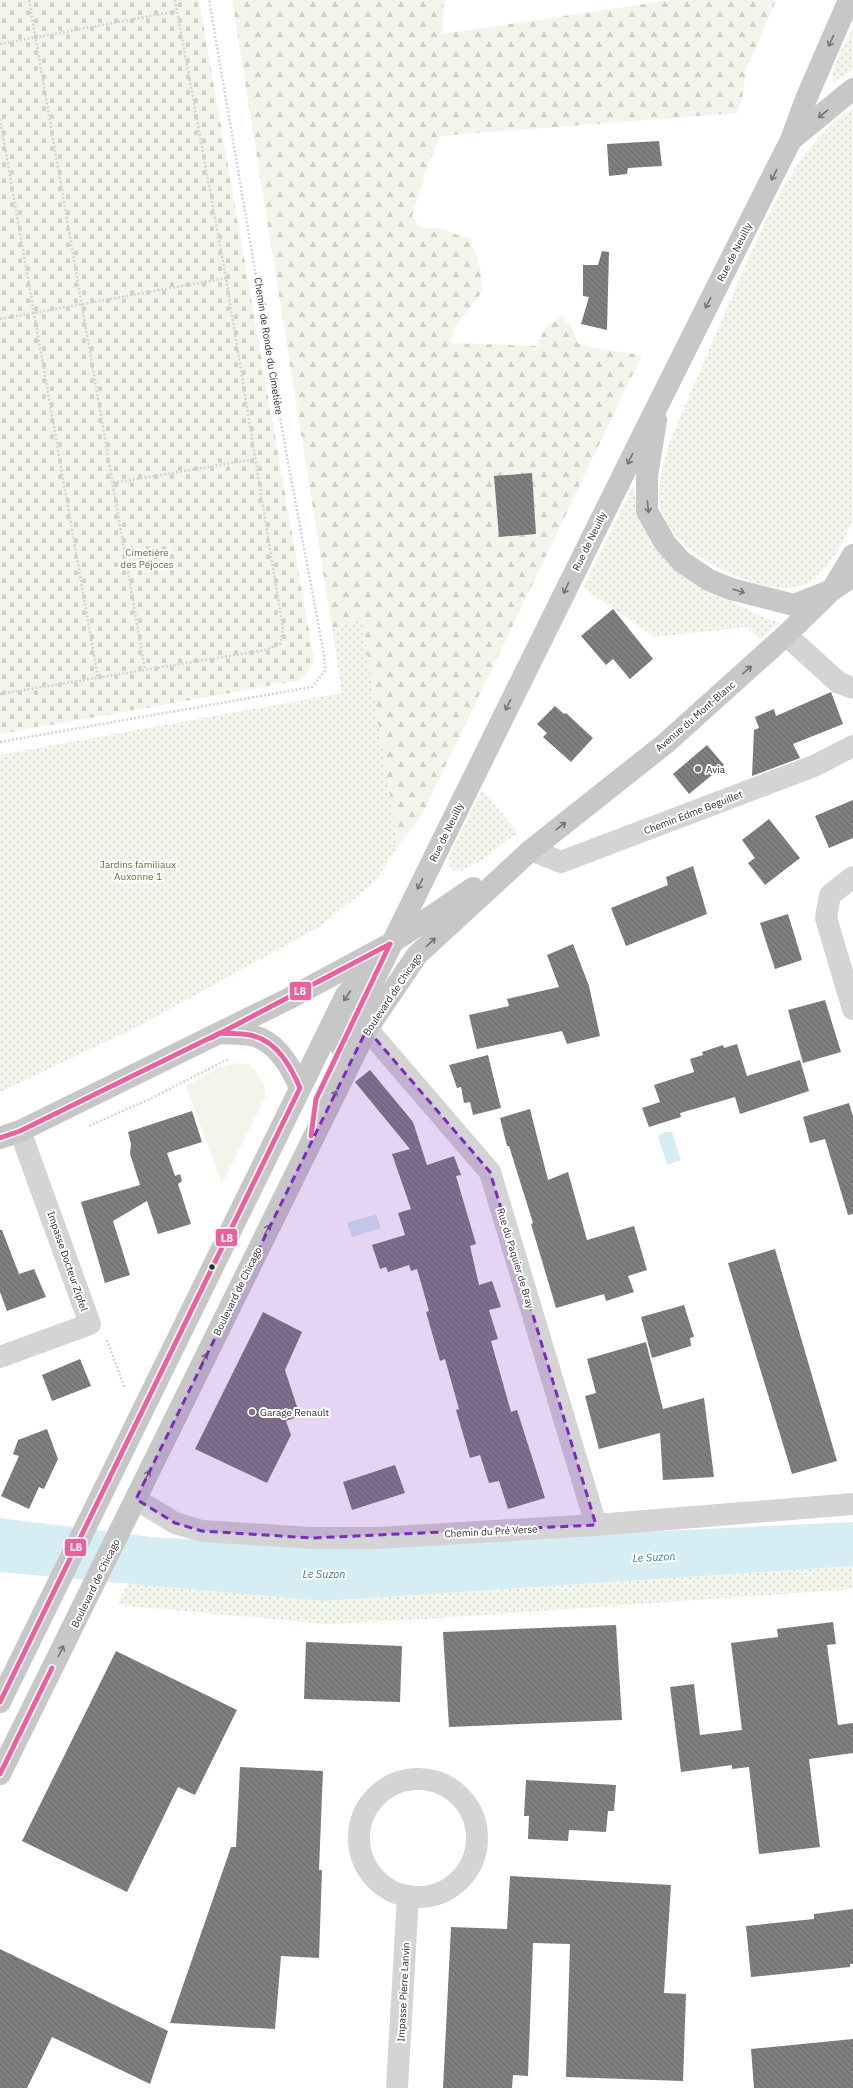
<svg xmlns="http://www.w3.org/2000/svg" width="853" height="2088" font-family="'IBM Plex Sans',sans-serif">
<defs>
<pattern id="grass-dots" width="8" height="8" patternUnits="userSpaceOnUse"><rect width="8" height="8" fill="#f2f5eb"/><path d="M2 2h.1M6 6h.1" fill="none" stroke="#d0d2ca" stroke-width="1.8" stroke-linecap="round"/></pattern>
<pattern id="forest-firs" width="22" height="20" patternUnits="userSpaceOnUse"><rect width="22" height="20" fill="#f2f5eb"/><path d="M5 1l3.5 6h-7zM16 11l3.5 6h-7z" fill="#d0d2ca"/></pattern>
<pattern id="cemetery-stones" width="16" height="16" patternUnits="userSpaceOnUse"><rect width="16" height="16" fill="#f2f5eb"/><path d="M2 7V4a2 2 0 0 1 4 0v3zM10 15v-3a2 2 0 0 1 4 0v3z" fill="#d0d2ca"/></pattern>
<pattern id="building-back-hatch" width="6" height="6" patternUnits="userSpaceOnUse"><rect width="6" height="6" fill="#7f7f7f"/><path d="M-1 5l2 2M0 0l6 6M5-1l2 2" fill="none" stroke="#686868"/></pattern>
</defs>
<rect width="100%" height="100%" fill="#fff"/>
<g fill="url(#grass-dots)">
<path d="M853,28v42l-20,12c-4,-11 14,-42 20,-54z"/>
<path d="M853,107v414c-10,21 -22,45 -41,59 -33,25 -111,-16 -135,-42 -5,-6 -10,-14 -13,-21 -11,-22 -1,-52 5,-74 20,-47 41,-95 61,-142 30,-68 60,-150 123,-194z"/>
<path d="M633,486l5,24 64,77 63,31 15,5 -20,16 -13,-12 -92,10 -72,-49z"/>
<path d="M362,621l36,224 -23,37 -56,45 -182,100 -137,65v-337l342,-62 -10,-65z"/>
<path d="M482,790l36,42 -37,29 -23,11 -6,-3 -4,-6 3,-11z"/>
<path d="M853,1566v23l-427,30 -98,5 -211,-19 11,-22 196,18z"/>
</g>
<path fill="url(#forest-firs)" d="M232,0h212l-2,34 230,-34h101l2,3 -29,67 -4,30 -5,13 -297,23 -15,36 -13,44 8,11 18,1 32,11 10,28 2,25 -27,35 -4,16 86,3 8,-18 17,-12 10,11 6,16 14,5 50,7 -221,462 -23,28 -36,-223 -30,6z"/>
<path fill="url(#cemetery-stones)" d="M0,0h199l115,660 -12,20 -302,54z"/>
<path fill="#f2f5eb" d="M237,1063l12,1c10,10 15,18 17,32l-44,88 -36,-98 34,-19z"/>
<g fill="#d6edf4">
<path d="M664,1132h8l9,28 -14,5 -9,-29z"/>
<path d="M376,1214l5,14 -29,9 -5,-14z"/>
<path d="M0,1518l151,19 134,8 57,1 511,-24v44l-529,35 -324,-29z"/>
</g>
<g fill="url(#building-back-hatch)">
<path d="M659,141l3,25 -34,2 -1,6 -18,2 -2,-32z"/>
<path d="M602,251l7,1 -2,78 -26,-6 8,-27 -6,-1v-31h15z"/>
<path d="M532,473l4,61 -37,3 -5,-61z"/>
<path d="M613,609l40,50 -23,20 -17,-20 -7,6 -25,-29z"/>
<path d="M831,692l12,32 -50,20 7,14 -48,18 2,-46 5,-2 -4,-11 19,-8 2,7z"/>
<path d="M555,706l9,8 2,-1 27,25 -22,24 -28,-25 4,-4 -10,-9z"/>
<path d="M707,745l17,20 -35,29 -16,-20z"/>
<path d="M853,800v38l-24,10 -14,-32z"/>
<path d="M769,819l31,39 -35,27 -17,-22 7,-5 -13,-18z"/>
<path d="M693,866l14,48 -81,32 -15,-38 57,-23 -2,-8z"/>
<path d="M788,914l14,46 -27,9 -15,-46z"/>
<path d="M573,944l16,42 11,50 -33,8 -5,-13 -85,18 -8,-34 40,-9 -2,-7 52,-12 -12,-32z"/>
<path d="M825,1000l16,52 -38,11 -15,-53z"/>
<path d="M737,1044l10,32 53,-16 9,31 -69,23 -5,-17 -55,16 1,4 -32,10 -7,-19 18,-6 -6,-17 40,-13 -4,-13 13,-4 -1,-3 21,-7 1,3z"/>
<path d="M488,1055l13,53 -28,7 -3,-13 -6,1 -3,-16 -4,1 -8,-23z"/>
<path d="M370,1070l43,52 14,43 27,-9 7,19 -5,1 20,68 -6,2 9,39 13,-4 9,26 -12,3 9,29 -7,2 20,71 6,-2 28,88 -37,11 -9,-28 -10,2 -9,-28 -10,3 -14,-48 3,-1 -14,-50 -5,2 -14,-49 3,-1 -12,-42 -6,2 -2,-6 -21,7 -2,-5 -6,2 -8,-24 33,-10 -7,-22 13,-4 -19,-55 18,-5 -55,-67z"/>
<path d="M849,1103l4,13v98l-5,1 -23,-76 -15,4 -7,-26z"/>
<path d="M530,1109l18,71 20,-8 19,68 47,-14 13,44 -19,6 6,16 -28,9 -2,-7 -48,14 -25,-84 2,-1 -24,-77h-2l-7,-28z"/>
<path d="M192,1111l10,31 -35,11 8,23 5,-2 2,7 -4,3 13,40 -33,10 -11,-33 -34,20 17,54 -25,8 -24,-81 59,-17 -10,-31 1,-10 -3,-12z"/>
<path d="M0,1230h2l17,44 15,-5 12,28 -39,14 -7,-19z"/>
<path d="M775,1249l62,212 -45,13 -64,-211z"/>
<path d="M684,1305l10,32 -4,1 1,8 -39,12 -11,-41z"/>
<path d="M263,1312l39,20 -17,38 15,46 -14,5 5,14 -24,48 -72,-34z"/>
<path d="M646,1342l17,67 41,-11 10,79 -51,3 -3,-47 -61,16 -14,-53 11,-3 -9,-34z"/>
<path d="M80,1359l11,27 -39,15 -10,-26z"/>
<path d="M47,1429l11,30 -14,30 -5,-2 -10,22 -28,-13 18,-40 -6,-2 5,-14z"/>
<path d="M395,1465l10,28 -53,17 -9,-28z"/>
<path d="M833,1622l3,22 -9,1 11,80 15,-2v30l-44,6 11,88 -61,7 -10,-87 -17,2v-4l-51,7 -11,-85 24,-3 6,51 42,-5 -11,-87 47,-6 -1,-8z"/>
<path d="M616,1625l6,95 -173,7 -6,-95z"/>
<path d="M306,1642l96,4 -2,56 -96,-3z"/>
<path d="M116,1651l121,59 -42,85 -17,-8 -51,105 -105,-51z"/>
<path d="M240,1767l83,4 -4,99h3l-3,88 -38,-2 -6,73 -105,-6 61,-176h5z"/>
<path d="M526,1780l90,5 -2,26h-6l-2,21 -37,-2 -1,11 -40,-2 1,-23h-5z"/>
<path d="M510,1876l161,9 -7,108 22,1 -3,87 -117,-4 4,-133 -37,-1 -5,133 -15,-1 -1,13h-69l8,-161 56,2z"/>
<path d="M853,1909v55h-3v3l-99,10 -5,-51 68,-7v-5z"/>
<path d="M0,1949l168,82 -18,53 -98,-47 -25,51h-27z"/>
<path d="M853,2039v49h-99l-3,-39z"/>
</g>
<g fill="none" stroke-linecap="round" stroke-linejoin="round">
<g stroke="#d4d4d4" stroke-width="2.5" stroke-dasharray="2 2" stroke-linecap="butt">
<path d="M29,0l116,670"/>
<path d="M0,44l177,-33"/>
<path d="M0,119l98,559"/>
<path d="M0,319l226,-41"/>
<path d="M113,483l142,-24"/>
<path d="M0,694l265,-44 15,-6 3,-15 -57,-351 -51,-278"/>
<path d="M0,742l312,-55 13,-16 -1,-16 -39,-209 -76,-446"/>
<path d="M89,1126l61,-27 78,-40"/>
<path d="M107,1340l18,49"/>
</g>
<g stroke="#d4d4d4" stroke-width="22">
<path d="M786,635l53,48 14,5"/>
<path d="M531,850l30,12 253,-96 39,-20"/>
<path d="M853,877l-23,18 -4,23 27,91"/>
<path d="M367,1029l123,143 106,353"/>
<path d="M0,1357l90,-33 -70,-193"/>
<path d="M136,1499l39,24 27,8 110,7h66l218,-13 257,-21"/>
<circle cx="418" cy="1838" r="59"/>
<path d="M397,2088l11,-192"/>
</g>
<g stroke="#c7c7c7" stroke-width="22">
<path d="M792,139l61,-50"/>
<path d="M656,420l-9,56v35l18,32 17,19 27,18 22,9 63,16 38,-15 21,-35"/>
<path d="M220,1033c12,1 23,0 34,3 23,6 38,33 46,52"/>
<path d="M341,1047c149,-303 297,-606 450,-907l15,-41 43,-99"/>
<path d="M0,1138l20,-7 268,-132 102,-55 83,-56"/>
<path d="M0,1702l346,-707 27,-32"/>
<path d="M0,1774l367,-745 50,-74 114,-105 135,-107 120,-108 46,-45 21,-14"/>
</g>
<g stroke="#fff" stroke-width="8">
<g id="bus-1">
<path d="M211,1038l179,-94"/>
<path d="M311,1136l5,-37 74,-155"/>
<path d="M0,1138l20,-7 200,-98c11,1 23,0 34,3 24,7 37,31 46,52l-300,614"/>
<path d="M0,1774l52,-106"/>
</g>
</g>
<use href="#bus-1" stroke="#ea619f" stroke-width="5"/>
</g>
<defs><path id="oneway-shaft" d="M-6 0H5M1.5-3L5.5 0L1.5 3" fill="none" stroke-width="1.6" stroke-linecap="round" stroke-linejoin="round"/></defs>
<g stroke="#737373">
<use href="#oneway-shaft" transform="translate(831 41) rotate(114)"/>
<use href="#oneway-shaft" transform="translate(823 114) rotate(140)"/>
<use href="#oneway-shaft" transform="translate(774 175) rotate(117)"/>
<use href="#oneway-shaft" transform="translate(708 303) rotate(117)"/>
<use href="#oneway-shaft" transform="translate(630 459) rotate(116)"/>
<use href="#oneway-shaft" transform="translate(648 507) rotate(84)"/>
<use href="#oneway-shaft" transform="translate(566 588) rotate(116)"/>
<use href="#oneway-shaft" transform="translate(739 591) rotate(17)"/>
<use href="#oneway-shaft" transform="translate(747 670) rotate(-42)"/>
<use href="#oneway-shaft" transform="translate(508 705) rotate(116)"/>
<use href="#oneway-shaft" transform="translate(561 826) rotate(-38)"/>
<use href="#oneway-shaft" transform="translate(420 884) rotate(117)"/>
<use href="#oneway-shaft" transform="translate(431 942) rotate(-43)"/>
<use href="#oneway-shaft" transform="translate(347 996) rotate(123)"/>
<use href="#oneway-shaft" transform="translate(334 1096) rotate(-64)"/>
<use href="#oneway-shaft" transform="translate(267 1230) rotate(-63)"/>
<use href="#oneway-shaft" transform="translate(204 1359) rotate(-64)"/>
<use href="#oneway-shaft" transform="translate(147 1476) rotate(-64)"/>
<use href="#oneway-shaft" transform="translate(61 1651) rotate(-64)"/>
</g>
<path fill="#7b2cbf" fill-opacity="0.2" stroke="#7b2cbf" stroke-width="3" stroke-dasharray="8 5" stroke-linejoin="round" d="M367,1029l123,143 106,353 -284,13 -110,-7 -27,-8 -39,-24z"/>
<g fill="#787878" stroke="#fff" stroke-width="1.5">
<circle cx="698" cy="769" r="4"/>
<circle cx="252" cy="1412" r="4"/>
</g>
<circle fill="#2f2f2f" stroke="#fff" stroke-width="1.5" cx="212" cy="1267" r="3.5"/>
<g text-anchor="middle" stroke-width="4" stroke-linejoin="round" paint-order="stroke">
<g font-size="10" fill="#2f2f2f" stroke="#fff">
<text transform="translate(734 252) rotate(-63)" y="4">Rue de Neuilly</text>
<text transform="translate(269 346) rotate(81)" y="4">Chemin de Ronde du Cimetière</text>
<text transform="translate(589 541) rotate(-64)" y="4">Rue de Neuilly</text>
<text transform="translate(695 716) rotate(-41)" y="4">Avenue du Mont-Blanc</text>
<text transform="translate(693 812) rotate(-21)" y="4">Chemin Edme Beguillet</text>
<text transform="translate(446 832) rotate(-64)" y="4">Rue de Neuilly</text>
<text transform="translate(392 994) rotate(-56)" y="4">Boulevard de Chicago</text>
<text transform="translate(516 1258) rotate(73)" y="4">Rue du Paquier de Bray</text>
<text transform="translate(68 1261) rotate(71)" y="4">Impasse Docteur Zipfel</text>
<text transform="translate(237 1291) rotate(-64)" y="4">Boulevard de Chicago</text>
<text transform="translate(491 1531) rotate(-3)" y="4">Chemin du Pré Verse</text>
<text transform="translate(95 1583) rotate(-64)" y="4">Boulevard de Chicago</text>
<text transform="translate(403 1992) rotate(-87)" y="4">Impasse Pierre Lanvin</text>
</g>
<g font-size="10" fill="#5a6f37" stroke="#fff">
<text x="147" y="556">Cimetière<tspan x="147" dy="12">des Péjoces</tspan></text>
<text x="138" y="868">Jardins familiaux<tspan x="138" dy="12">Auxonne 1</tspan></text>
</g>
<g font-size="10" fill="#2f2f2f" stroke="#fff" text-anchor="start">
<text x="706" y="773">Avia</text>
<text x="260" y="1416">Garage Renault</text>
</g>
<g font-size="11" font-style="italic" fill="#327c92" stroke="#fff">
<text transform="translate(654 1557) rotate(-3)" y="4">Le Suzon</text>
<text x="324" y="1578">Le Suzon</text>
</g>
</g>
<g stroke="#fff" stroke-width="1.5">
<rect x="289" y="981" width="23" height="20" rx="4" fill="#ea619f"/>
<rect x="215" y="1228" width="23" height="19" rx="4" fill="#ea619f"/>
<rect x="64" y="1538" width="23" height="19" rx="4" fill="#ea619f"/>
</g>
<g font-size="11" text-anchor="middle" font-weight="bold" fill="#fff">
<text x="300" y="995">L8</text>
<text x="227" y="1242">L8</text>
<text x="76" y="1551">L8</text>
</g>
</svg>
